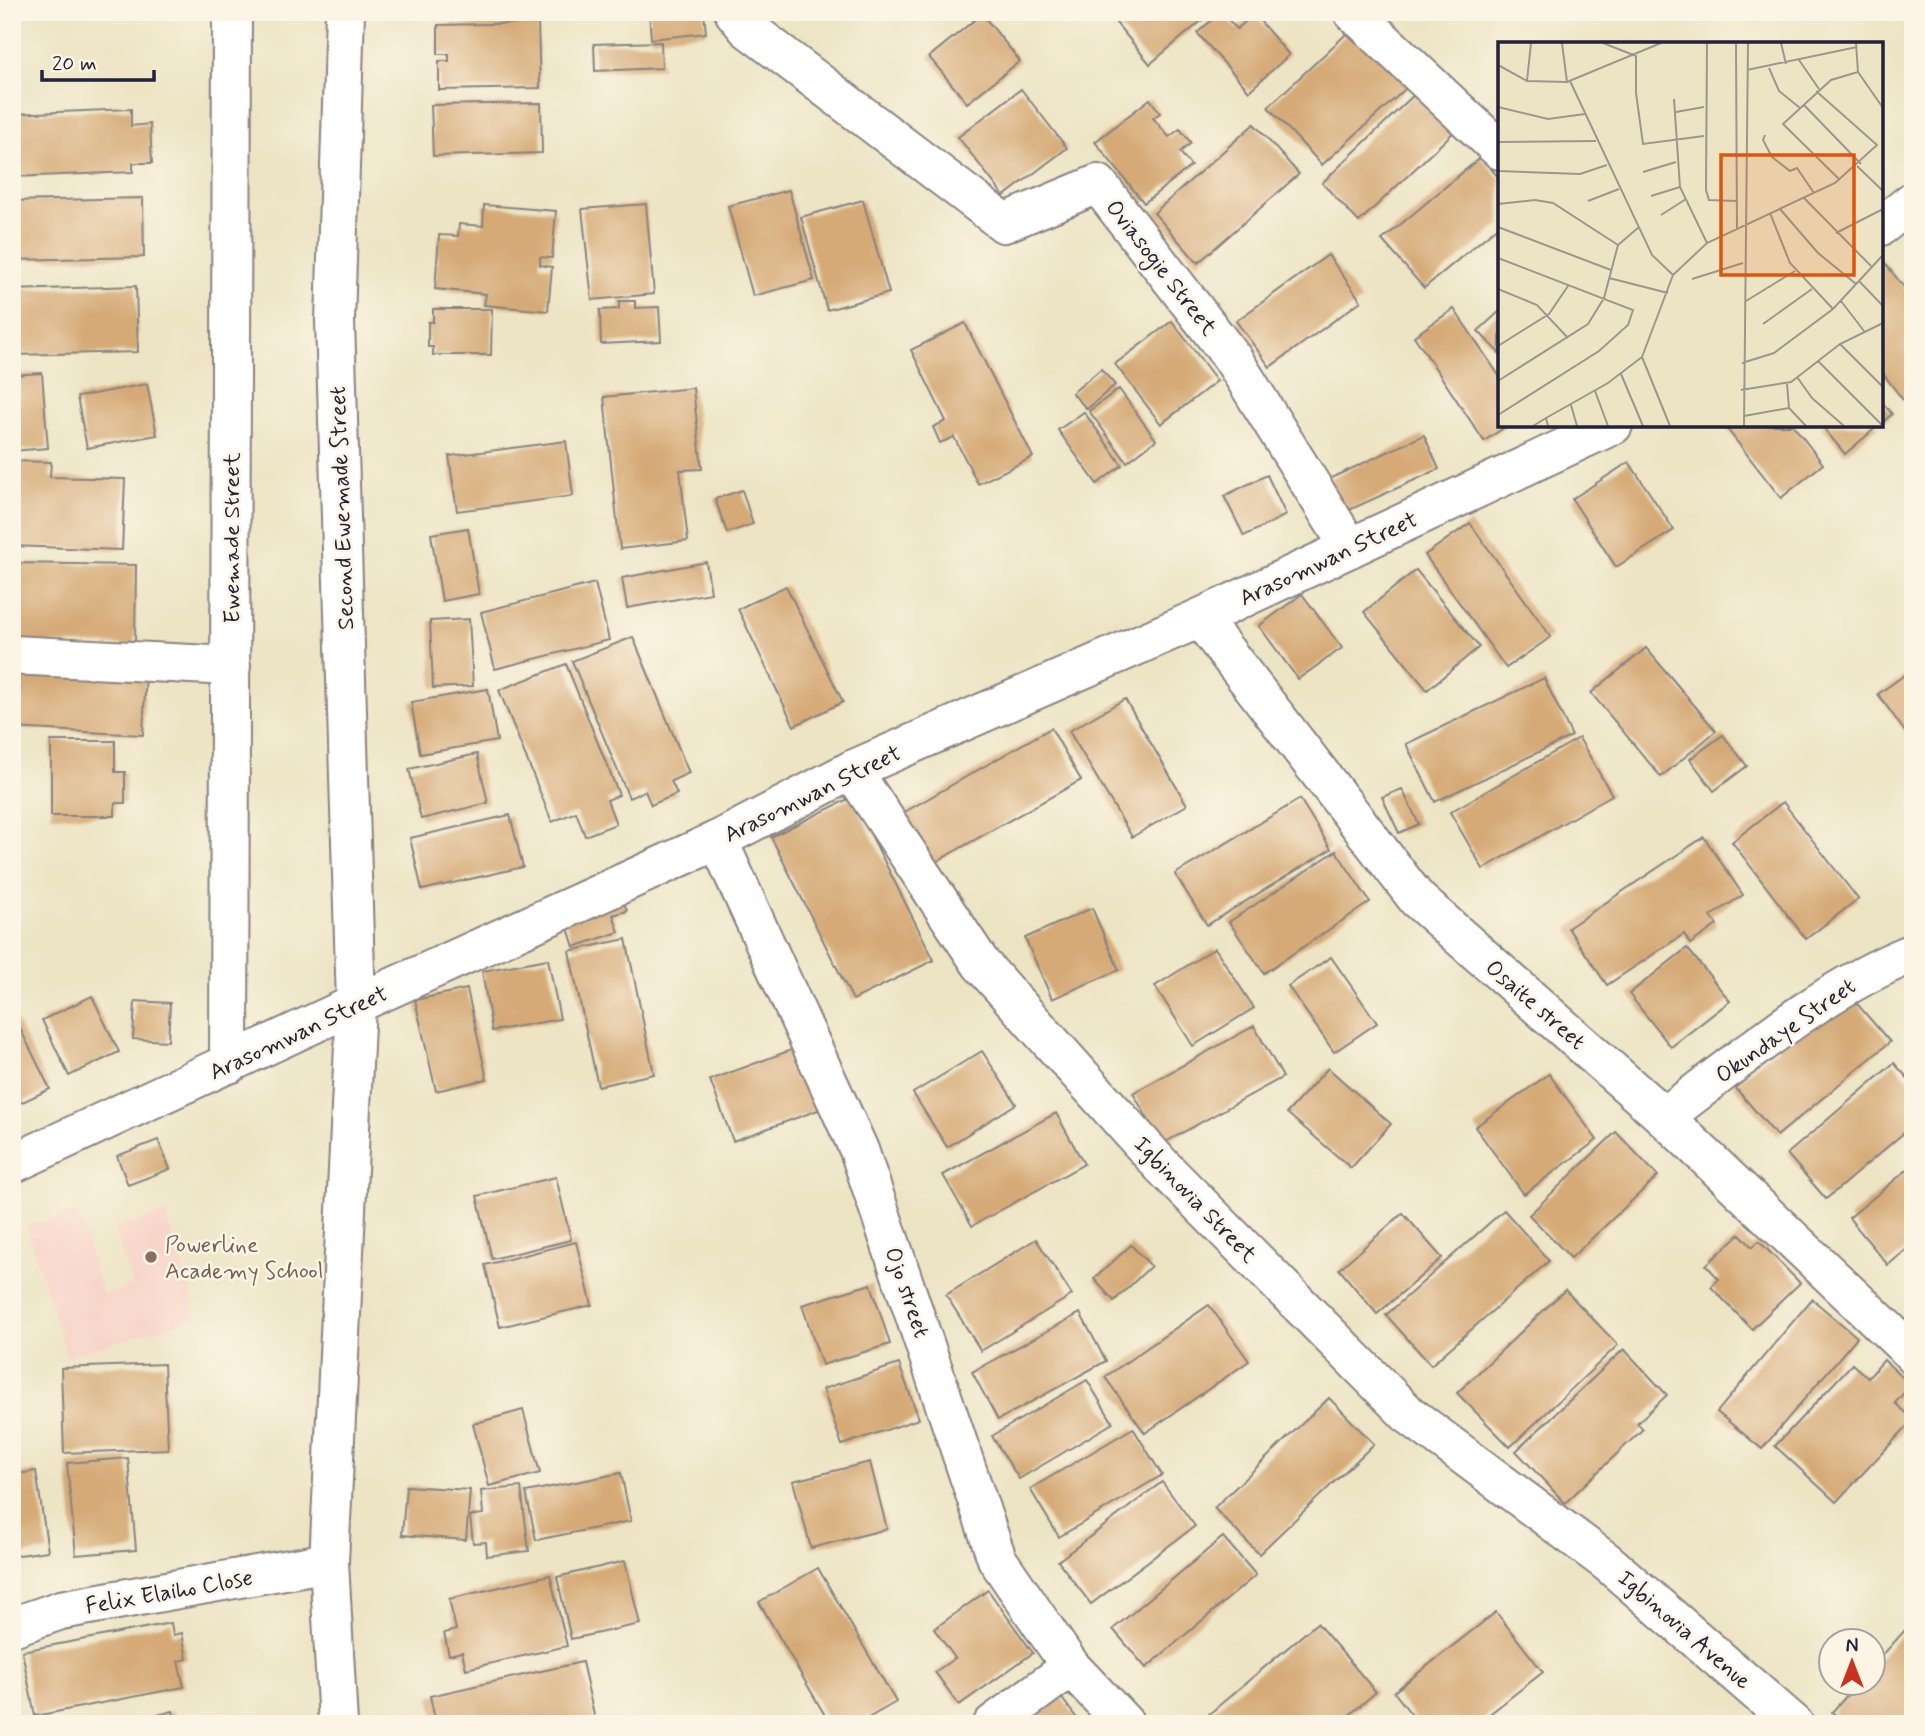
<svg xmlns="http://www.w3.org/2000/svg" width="1925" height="1736" font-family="Mynerve,sans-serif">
<rect width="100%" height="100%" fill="#fcf5e5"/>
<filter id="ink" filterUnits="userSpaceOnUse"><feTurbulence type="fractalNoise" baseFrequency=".0143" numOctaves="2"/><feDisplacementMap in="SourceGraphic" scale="14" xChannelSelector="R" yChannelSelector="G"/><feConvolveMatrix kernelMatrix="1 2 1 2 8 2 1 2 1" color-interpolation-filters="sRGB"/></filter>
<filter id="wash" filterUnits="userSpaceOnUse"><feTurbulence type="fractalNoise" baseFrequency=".00686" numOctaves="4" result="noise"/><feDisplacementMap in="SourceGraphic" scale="28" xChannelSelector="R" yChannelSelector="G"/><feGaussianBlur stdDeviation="1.57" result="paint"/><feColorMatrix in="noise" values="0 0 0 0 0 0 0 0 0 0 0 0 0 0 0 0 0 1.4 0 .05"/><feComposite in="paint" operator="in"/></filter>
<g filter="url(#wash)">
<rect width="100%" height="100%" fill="#ede4c4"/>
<path fill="#f7d1c6" d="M77,1211l26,84 29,-9 -18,-57 52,-16 32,104 -131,40 -41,-130z"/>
<g id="blocks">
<g fill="#d5aa77">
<path d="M649,12h55l2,21 -55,6z"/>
<path d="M1107,12h105l-62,52z"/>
<path d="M1221,12l16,17 17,-15 35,41 -40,36 -52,-58z"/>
<path d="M982,14l38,47 -53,42 -38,-46z"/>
<path d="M538,23l2,65 -101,2v-29h10v-7h-11v-29z"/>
<path d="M1358,23l55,59 -91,83 -54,-58z"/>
<path d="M661,42l1,26 -67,3 -1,-27z"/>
<path d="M1421,88l38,39 -100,95 -37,-39z"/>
<path d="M1021,89l46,59 -63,48 -46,-59z"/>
<path d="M1150,99l10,14 -7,5 16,19 11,-8 11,14 -11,9 11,14 -47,37 -49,-61z"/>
<path d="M541,103l1,50 -109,3 -2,-51z"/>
<path d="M131,109v17l19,-2 2,39h-19v9l-121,5v-63z"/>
<path d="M1254,124l45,50 -101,89 -44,-50z"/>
<path d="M1481,157l19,22v46l-76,63 -42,-48z"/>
<path d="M789,190l25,90 -61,16 -25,-90z"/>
<path d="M143,198l1,59 -132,3v-59z"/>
<path d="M863,200l26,93 -62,17 -26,-93z"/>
<path d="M646,204l8,90 -62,6 -10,-91z"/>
<path d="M484,205l72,6 -4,47 -12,-1v8l12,2 -4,44 -64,-6 2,-11 -51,-5 4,-54 19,1 1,-12 24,2z"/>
<path d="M1328,255l33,46 -91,66 -34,-46z"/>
<path d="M1881,258l32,41v114l-32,-42z"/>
<path d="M136,286l2,66 -126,3v-65z"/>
<path d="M619,301h16v7l24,-1 2,34 -60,3 -1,-34 19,-1z"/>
<path d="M433,309h59l-1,46h-58v-8h-5v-25h5z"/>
<path d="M1454,309l46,68v48h8l-24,16 -70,-105z"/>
<path d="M1500,311v43l-22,-23z"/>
<path d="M1172,321l45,60 -56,43 -46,-60z"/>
<path d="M965,323l68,134 -55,27 -24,-47 -14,6 -7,-16 13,-6 -35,-71z"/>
<path d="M1101,369l14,16 -28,24 -15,-16z"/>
<path d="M42,373l6,75 -36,3v-76z"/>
<path d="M147,384l10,51 -70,13 -10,-51z"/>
<path d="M693,388l9,81 -22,1 8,71 -68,8 -16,-152z"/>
<path d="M1119,389l37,51 -29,22 -38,-51z"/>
<path d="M1881,401l11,13 -11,10z"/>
<path d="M1084,412l38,53 -25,19 -39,-54z"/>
<path d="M1724,425h69l30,39 -42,34z"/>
<path d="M1821,425h58l-34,29z"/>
<path d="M1424,435l15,34 -105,48 -16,-33z"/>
<path d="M566,441l7,55 -116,15 -8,-55z"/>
<path d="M12,461l39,1 -1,15 75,2 -3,71 -110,-4z"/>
<path d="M1629,462l45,68 -58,37 -44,-68z"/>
<path d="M1267,475l19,40 -42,21 -20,-40z"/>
<path d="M742,490l11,34 -26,9 -12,-34z"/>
<path d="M1470,523l81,114 -45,31 -81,-113z"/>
<path d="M468,528l11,66 -37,7 -11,-67z"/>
<path d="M706,562l5,31 -84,15 -5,-30z"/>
<path d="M12,563l124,2 -1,80 -123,-2z"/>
<path d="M1416,570l63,77 -52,43 -63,-78z"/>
<path d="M595,583l14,57 -114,29 -14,-57z"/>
<path d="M786,586l57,116 -49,24 -56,-117z"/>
<path d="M1302,594l40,54 -44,31 -39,-53z"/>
<path d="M469,619l4,67 -40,2 -3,-67z"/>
<path d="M633,637l56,136 -18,8 6,13 -26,11 -6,-14 -16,7 -57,-137z"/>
<path d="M1646,648l70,83 -55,46 -70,-84z"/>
<path d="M566,664l53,131 -12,5 9,24 -31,12 -9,-24 -24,10 -53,-132z"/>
<path d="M12,665l134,5 -3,65 -131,-7z"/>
<path d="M1913,669v74l-35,-49z"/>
<path d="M1544,678l28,58 -137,66 -29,-58z"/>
<path d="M488,689l9,52 -77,13 -9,-52z"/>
<path d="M1125,699l62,106 -55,32 -63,-106z"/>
<path d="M1051,728l30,52 -149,84 -29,-51z"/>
<path d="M1723,735l24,31 -33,25 -24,-32z"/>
<path d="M1579,738l33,57 -129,74 -33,-57z"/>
<path d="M51,741h64v31h10v31h-10v13h-64z"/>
<path d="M477,754l11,49 -67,16 -12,-50z"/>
<path d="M1402,789l17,35 -20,9 -17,-36z"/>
<path d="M852,797l82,163 -81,40 -82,-163z"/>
<path d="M1300,799l31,50 -124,76 -32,-51z"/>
<path d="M1783,802l75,97 -52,40 -74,-97z"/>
<path d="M510,815l13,52 -101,23 -12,-52z"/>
<path d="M1704,837l39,58 -32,21 6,9 -27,19 -6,-10 -77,51 -39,-57z"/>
<path d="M1336,851l34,51 -106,71 -35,-51z"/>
<path d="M622,896l5,15 -14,4 6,17 -45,15 -10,-32z"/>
<path d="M1092,908l27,62 -67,29 -27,-61z"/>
<path d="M626,939l28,135 -56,12 -29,-135z"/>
<path d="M1215,948l39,60 -61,38 -38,-60z"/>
<path d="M1687,948l43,53 -59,46 -42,-53z"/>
<path d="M1331,957l46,66 -43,29 -46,-66z"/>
<path d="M548,959l12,60 -68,12 -10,-60z"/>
<path d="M467,989l20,90 -51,12 -21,-91z"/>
<path d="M1846,991l44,51 -113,94 -44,-51z"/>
<path d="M92,996l27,56 -50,24 -27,-56z"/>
<path d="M135,1001l35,2 -2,38 -35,-2z"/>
<path d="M14,1016l36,73 -38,18v-89z"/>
<path d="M1254,1026l29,51 -121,67 -29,-51z"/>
<path d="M802,1046l22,62 -91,33 -23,-61z"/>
<path d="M982,1051l34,53 -69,43 -34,-54z"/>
<path d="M1894,1063l19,21v41l-87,74 -39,-45z"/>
<path d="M1328,1068l63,56 -40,44 -64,-55z"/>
<path d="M1549,1074l48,66 -73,54 -49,-67z"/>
<path d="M1056,1113l28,51 -112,62 -29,-51z"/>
<path d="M1616,1132l42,44 -87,82 -42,-43z"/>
<path d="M158,1140l12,29 -42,16 -11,-29z"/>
<path d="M1913,1165v79l-25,21 -39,-47z"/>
<path d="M556,1177l15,63 -79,19 -15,-63z"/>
<path d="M1504,1210l45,51 -118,104 -45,-50z"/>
<path d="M1403,1213l39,45 -65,56 -38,-45z"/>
<path d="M1740,1234l12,13 7,-6 41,42 -48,46 -41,-42 8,-8 -13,-14z"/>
<path d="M1036,1239l36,56 -91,56 -35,-56z"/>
<path d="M576,1242l16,63 -92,22 -15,-62z"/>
<path d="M1131,1245l20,21 -37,35 -20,-22z"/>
<path d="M871,1284l19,60 -68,21 -20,-60z"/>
<path d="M1565,1290l53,55 -108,102 -53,-54z"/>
<path d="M1812,1299l45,38 -95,112 -45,-37z"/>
<path d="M1209,1305l40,56 -104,72 -40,-56z"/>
<path d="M1080,1313l26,48 -108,59 -26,-48z"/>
<path d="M1624,1349l43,46 -30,28 6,6 -78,74 -49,-52z"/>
<path d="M1884,1360l27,25 -16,18 18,17 -77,82 -61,-56 77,-82 16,14z"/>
<path d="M164,1364l4,85 -104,4 -3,-85z"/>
<path d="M899,1364l20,55 -77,26 -19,-56z"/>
<path d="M1087,1380l26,43 -94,56 -27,-43z"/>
<path d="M1329,1398l45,46 -115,110 -45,-46z"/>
<path d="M523,1410l17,63 -51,13 -16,-62z"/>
<path d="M1133,1428l29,47 -103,62 -29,-48z"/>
<path d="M128,1458l8,92 -60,5 -9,-92z"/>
<path d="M870,1462l17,67 -76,19 -18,-67z"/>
<path d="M36,1471l12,80 -36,5v-81z"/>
<path d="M621,1473l10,48 -95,19 -10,-48z"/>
<path d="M1162,1482l33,44 -104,78 -33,-43z"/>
<path d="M406,1486l64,4 -4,50 -64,-5z"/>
<path d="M521,1487l8,64 -42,5 -1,-14 -13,1 -3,-27 13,-2 -2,-23z"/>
<path d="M1223,1537l33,38 -110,93 -33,-39z"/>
<path d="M625,1561l15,63 -69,15 -14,-62z"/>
<path d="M818,1568l78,134 -38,22h-28l-71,-122z"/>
<path d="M550,1575l17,71 -101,23 -4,-17 -13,3 -5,-22 12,-3 -7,-31z"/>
<path d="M988,1590l45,63 -74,52 -24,-33 20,-14 -21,-29z"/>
<path d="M1496,1612l47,60 -66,52h-58l-25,-32z"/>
<path d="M1913,1621v92l-10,11h-58l-13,-12 25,-28h15v-17z"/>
<path d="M171,1623l2,12 9,-2 5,26 -9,2 6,26 -149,29 -13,-65z"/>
<path d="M1317,1623l59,69 -37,32h-121l-9,-10z"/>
<path d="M582,1662l14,62h-160l-6,-28z"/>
<path d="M1061,1697l20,27h-56z"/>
<path d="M173,1711l3,13h-49v-1z"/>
</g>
</g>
</g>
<g filter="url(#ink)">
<use href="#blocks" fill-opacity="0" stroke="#888380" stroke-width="2"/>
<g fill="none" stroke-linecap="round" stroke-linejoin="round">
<g stroke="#888380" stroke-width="42">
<g id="minor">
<path d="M734,12l13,16 257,195 94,-39 135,175 117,189"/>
<path d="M1353,12l147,138"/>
<path d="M1881,226l32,-25"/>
<path d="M1200,618l217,281 247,218 249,237"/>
<path d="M12,655l219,11"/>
<path d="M852,770l129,194 180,201 247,249 199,148 187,162"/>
<path d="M718,840l141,310 138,409 74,108 54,57"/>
<path d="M229,1064l3,-1052"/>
<path d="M1664,1117c79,-59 156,-127 249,-164"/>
<path d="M12,1164l344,-160 362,-164 134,-70 348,-152 413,-193"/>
<path d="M12,1627l49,-17 268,-48"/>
<path d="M338,1724l-9,-162 27,-558 -21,-683 10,-309"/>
<path d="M993,1724l78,-57"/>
</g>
</g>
<use href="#minor" stroke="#fff" stroke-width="38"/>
</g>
</g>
<circle fill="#8d6e63" stroke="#fcf5e5" stroke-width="2.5" cx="151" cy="1257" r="7"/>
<g text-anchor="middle" stroke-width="5" stroke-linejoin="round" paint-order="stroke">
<g font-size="23" fill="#22223b" stroke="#fcf5e5">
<text transform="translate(1162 267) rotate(52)" y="8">Oviasogie Street</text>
<text transform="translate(341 508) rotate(-92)" y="8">Second Ewemade Street</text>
<text transform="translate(231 538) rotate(-90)" y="8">Ewemade Street</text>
<text transform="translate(1328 558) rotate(-25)" y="8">Arasomwan Street</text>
<text transform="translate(812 793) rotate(-26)" y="8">Arasomwan Street</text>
<text transform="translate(1536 1004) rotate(41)" y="8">Osaite street</text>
<text transform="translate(1785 1030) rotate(-35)" y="8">Okundaye Street</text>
<text transform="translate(298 1032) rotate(-25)" y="8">Arasomwan Street</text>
<text transform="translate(1196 1199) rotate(46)" y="8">Igbinovia Street</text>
<text transform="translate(908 1292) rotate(71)" y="8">Ojo street</text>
<text transform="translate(169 1591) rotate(-10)" y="8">Felix Elaiho Close</text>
<text transform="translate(1685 1629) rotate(41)" y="8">Igbinovia Avenue</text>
</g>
<g font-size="23" fill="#785e54" stroke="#fcf5e5" text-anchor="start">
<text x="165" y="1252">Powerline<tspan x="165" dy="26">Academy School</tspan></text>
</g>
</g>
<g transform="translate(1498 42)">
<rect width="385" height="385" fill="#ede4c4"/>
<path fill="none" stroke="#9c968d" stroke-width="2" d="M64,1l5,39M105,1l33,13v37l7,51 61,-8M209,1l-1,147 3,10 28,1M238,1l1,186M283,1l5,21M358,1l2,29 25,36M301,18l20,29M0,23l29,16 40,1 94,-39M271,26l10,23 21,17M249,28l110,-23M29,39l4,-38M72,39l82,174 21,20M176,57l6,88 27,56M306,63l57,59M0,65l50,12 37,-5M178,70l28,-5M267,93l-2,5 9,17 18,14 7,-3 17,25M0,100l98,-1M359,124l26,25M0,129l82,3 27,-9M145,130l33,-10M342,138l-57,-56 48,-44 27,-8M153,154l29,-9M306,156l67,68M90,159l31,-12M0,162l37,-4 18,3 65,42M282,167l38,44 38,31M272,171l20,50 43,46M163,173l25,-16M0,185l113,43M338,191l47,-24M0,216l135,52 -5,15 -29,26 -101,64M175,233l34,-32 128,-60 42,-38 -61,-54M111,236l59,15M194,237l51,-16M361,239l24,25M0,247l39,16 31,33M248,259l49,-30M343,259l23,30M265,282l49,-35M342,302l43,43M0,304l51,-32 19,-28M144,315l28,69M320,319l65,65M244,321l32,-10 59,-44 50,-54M123,332l22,52M299,335l15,21 32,28M0,339l90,-57 16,-26 14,-53 21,-18M289,342l2,24 17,18M243,348l50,-8 49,-38 43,-21M97,349l13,35M73,363l6,21M246,374l45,-8M48,376l62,-35 34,-26 31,-82M35,384l13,-8 2,8M246,384l4,-383"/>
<path fill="#de560e" fill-opacity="0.15" stroke="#de560e" stroke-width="3.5" d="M223,113h133v120h-133z"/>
<rect width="385" height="385" fill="none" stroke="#22223b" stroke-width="3.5"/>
</g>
<rect width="1925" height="1736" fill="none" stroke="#fcf5e5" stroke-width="42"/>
<g transform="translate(1852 1662)"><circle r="33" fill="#fcf5e5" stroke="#a5a1a1" stroke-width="2"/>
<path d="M0-5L12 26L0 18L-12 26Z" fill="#c8321e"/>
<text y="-10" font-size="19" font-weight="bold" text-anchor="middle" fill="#22223b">N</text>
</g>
<path d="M42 70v10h112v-10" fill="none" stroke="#22223b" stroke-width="3.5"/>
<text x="52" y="70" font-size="21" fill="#22223b" stroke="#fcf5e5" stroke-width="5" paint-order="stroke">20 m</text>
</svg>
